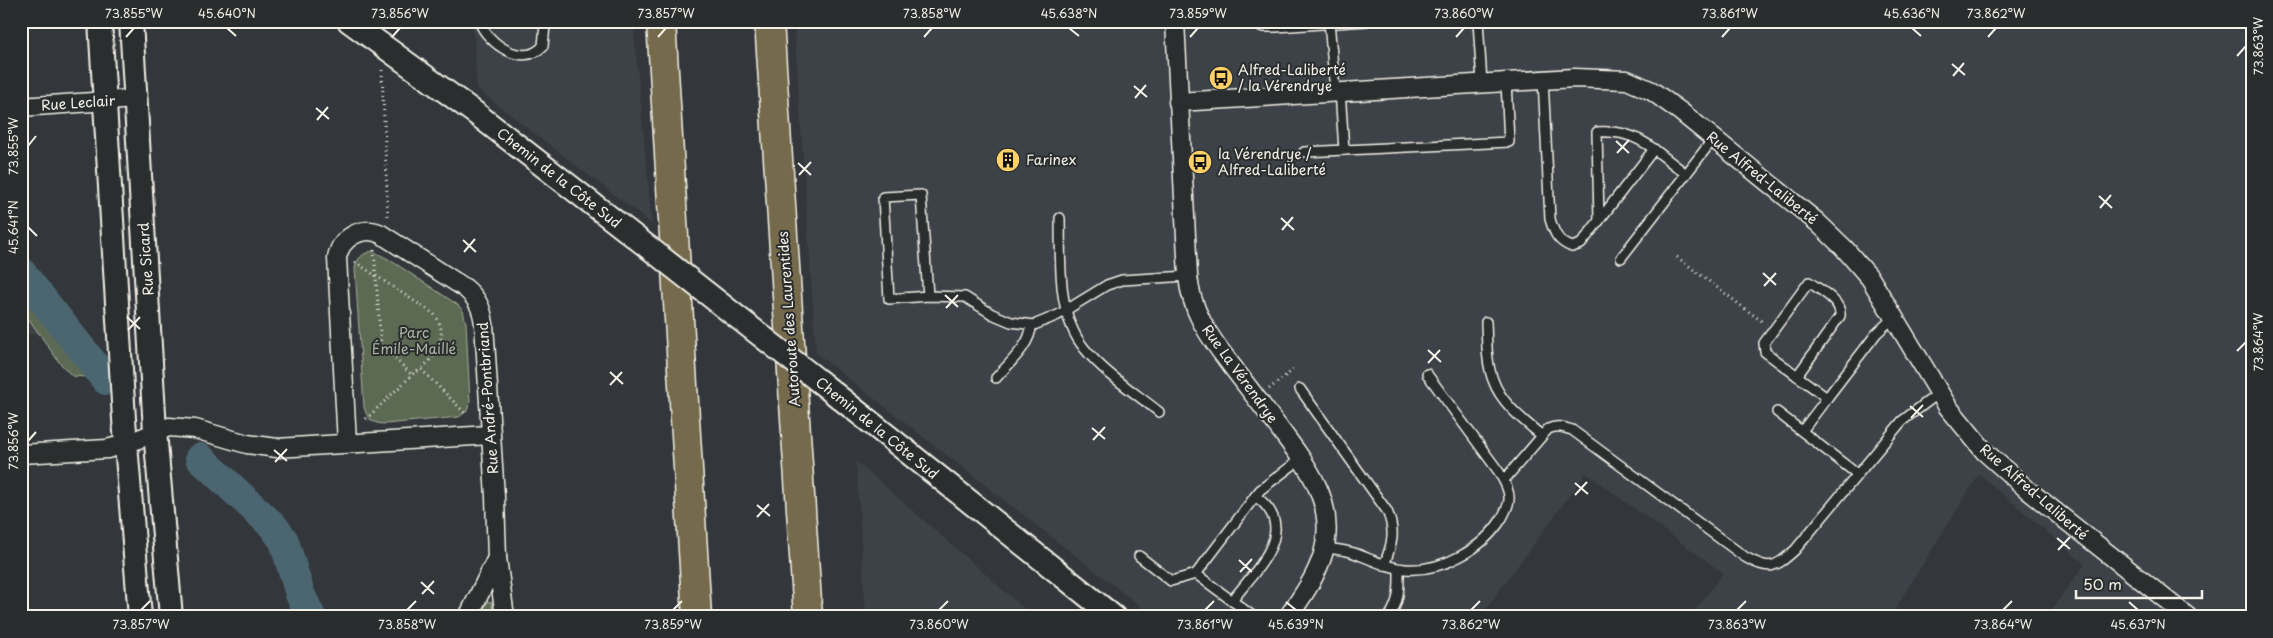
<svg xmlns="http://www.w3.org/2000/svg" width="2273" height="638" font-family="'Playpen Sans',sans-serif">
<rect width="100%" height="100%" fill="#33373b"/>
<filter id="ink" filterUnits="userSpaceOnUse"><feTurbulence type="fractalNoise" baseFrequency=".02" numOctaves="2"/><feDisplacementMap in="SourceGraphic" scale="10" xChannelSelector="R" yChannelSelector="G"/><feConvolveMatrix kernelMatrix="1 2 1 2 8 2 1 2 1" color-interpolation-filters="sRGB"/></filter>
<g filter="url(#ink)">
<g fill="#3d424a">
<path d="M473,21h160l19,203 -175,-135z"/>
<path d="M794,21h1458v596h-206l39,-53 -106,-90 -89,143h-200l33,-44 -137,-100 -106,144h-326l-338,-264z"/>
<path d="M21,308l19,26h-19z"/>
<path d="M856,461l178,156h-168z"/>
</g>
<g fill="#5d6a52" stroke="#a8ae9d">
<path d="M373,251l17,9 68,45 5,6 3,12 4,79 -3,9 -8,6 -74,7c-12,0 -18,-5 -21,-17l-9,-139c2,-10 8,-15 18,-17z"/>
<path d="M21,257l66,90 6,15 -7,15 -14,-1 -13,-14 -38,-54z"/>
<path d="M487,602h5l1,15h-12z"/>
</g>
<g fill="none" stroke-linecap="round" stroke-linejoin="round">
<g stroke="#4c6671" stroke-width="30">
<path d="M21,272l85,108"/>
<path d="M200,458l74,69 10,14 16,53 11,23"/>
</g>
<g stroke="#f4f1e8" stroke-width="12">
<g id="service">
<path d="M479,21c9,23 44,47 64,25l2,-21"/>
<path d="M1249,21l14,6h13l91,-6"/>
<path d="M1329,21l6,70"/>
<path d="M1478,21l4,62"/>
<path d="M1543,79l7,140c4,14 8,23 22,28l9,-3 73,-95 32,25"/>
<path d="M1340,91l4,59"/>
<path d="M1304,152l205,-10 -3,-60"/>
<path d="M1060,218c1,42 -4,95 24,130 20,25 50,44 75,64"/>
<path d="M1599,221l-2,-89c23,-1 38,3 57,17"/>
<path d="M1621,258l93,-120"/>
<path d="M928,296l-7,-101 -38,2 6,102 39,-3 37,1 27,17 19,8 23,3 24,-10 49,-30 15,-5 66,-4"/>
<path d="M1486,322c1,19 0,40 7,58 8,23 30,40 48,55"/>
<path d="M1797,376l43,-60c2,-15 -20,-26 -31,-34l-45,61 1,9 62,46 49,-64 18,-17"/>
<path d="M996,378c12,-14 36,-34 35,-53"/>
<path d="M1300,389l87,122c9,21 5,34 -3,54"/>
<path d="M1777,412l80,62"/>
<path d="M1802,431l25,-33"/>
<path d="M1504,480l44,-51c9,-4 14,-2 24,1l173,127c25,14 30,11 50,-7l107,-129 37,-28"/>
<path d="M1324,548c10,1 21,2 30,5 17,6 33,15 51,16 37,3 78,-20 97,-51 3,-6 8,-14 7,-21 0,-9 -6,-17 -10,-25l-72,-98"/>
<path d="M1139,556l32,25 25,-7"/>
<path d="M1232,601c23,-31 70,-72 23,-105"/>
<path d="M1254,617l-58,-43 64,-84 42,-32"/>
<path d="M1389,617c11,-16 10,-30 10,-48"/>
</g>
</g>
<g stroke="#f4f1e8" stroke-width="21">
<g id="minor">
<path d="M1175,21l13,255c3,34 20,59 40,85 16,21 32,42 48,63 29,39 62,78 47,130 -7,23 -21,43 -35,63"/>
<path d="M1178,102l396,-24 53,2 25,11 29,21 136,110 27,26 26,30 78,129 37,45 44,39 159,126"/>
<path d="M21,107l115,-8"/>
<path d="M347,443l-10,-185c3,-20 25,-33 44,-24l84,54c12,10 17,20 19,36l11,173 2,61"/>
<path d="M21,454l86,-5 19,-5 43,-17 26,2 52,15 30,4 213,-13"/>
<path d="M468,617l29,-59 8,59"/>
</g>
</g>
<g stroke="#f4f1e8" stroke-width="26">
<g id="tertiary">
<path d="M100,21l24,398 16,198"/>
<path d="M131,21l24,410 16,186"/>
<path d="M349,21l125,91 174,135"/>
<path d="M820,382l294,235"/>
</g>
</g>
<g stroke="#f4f1e8" stroke-width="31">
<g id="motorway">
<path d="M661,21l36,596"/>
<path d="M769,21l39,596"/>
</g>
</g>
<g stroke="#f4f1e8" stroke-width="3" stroke-dasharray="1 4" stroke-linecap="butt">
<path d="M382,70l6,149"/>
<path d="M374,250l7,95 31,30"/>
<path d="M1677,257l87,66"/>
<path d="M355,262l79,52c16,19 3,41 -13,55"/>
<path d="M1269,389l24,-19"/>
<path d="M366,419l47,-45 8,-5 46,46"/>
</g>
<use href="#service" stroke="#2a2d2e" stroke-width="9"/>
<use href="#minor" stroke="#2a2d2e" stroke-width="18"/>
<use href="#tertiary" stroke="#2a2d2e" stroke-width="22"/>
<use href="#motorway" stroke="#746b4b" stroke-width="28"/>
<g stroke="#f4f1e8" stroke-width="26" stroke-linecap="butt">
<path id="tertiary-bridge" d="M648,247l172,135"/>
</g>
<use href="#tertiary-bridge" stroke="#2a2d2e" stroke-width="22"/>
</g>
</g>
<path fill="none" stroke="#f4f1e8" stroke-width="2" d="M227,28l9,8M1069,28l10,8M1912,28l9,8M126,37l8,-9M392,37l8,-9M658,37l8,-9M924,37l8,-9M1190,37l8,-9M1456,37l8,-9M1722,37l8,-9M1988,37l8,-9M2237,56l9,-10M1952,64l13,11M1953,76l11,-13M1134,86l13,11M1135,98l11,-13M316,108l13,11M317,120l11,-13M1616,141l13,12M28,146l8,-10M1617,153l12,-13M798,163l13,12M799,175l12,-13M2099,196l13,12M2100,208l11,-13M1281,218l13,12M28,227l9,9M1282,230l11,-13M463,240l13,12M464,252l11,-13M1763,273l13,12M1764,286l12,-13M945,295l13,12M946,308l12,-13M127,317l13,12M128,330l12,-13M1428,350l13,12M2237,351l9,-9M1428,363l12,-13M610,372l13,12M610,385l12,-13M1910,406l13,11M1911,418l12,-13M1092,428l13,11M1093,440l12,-13M28,441l8,-9M274,450l13,11M275,462l12,-13M1575,483l13,11M1575,495l12,-13M757,505l13,11M757,517l12,-13M2057,538l13,11M2058,550l12,-13M1239,560l13,12M1240,572l12,-13M421,582l13,12M422,594l12,-13M1286,602l10,8M2129,602l9,8M141,610l9,-9M407,610l9,-9M673,610l9,-9M939,610l9,-9M1205,610l9,-9M1471,610l9,-9M1737,610l9,-9M2003,610l9,-9"/>
<defs>
<g id="bus-disc" transform="scale(1.25)"><circle r="9.5" fill="#ffd166" stroke="#2a2d2e"/><path d="M-5-6H5V4H4V6H2V4H-2V6H-4V4H-5ZM-3.5-4V0h7V-4ZM-3.5 1.2v1.5H-2V1.2ZM2 1.2v1.5H3.5V1.2Z" fill="#111"/></g>
<g id="building-disc" transform="scale(1.25)"><circle r="9.5" fill="#ffd166" stroke="#2a2d2e"/><path d="M-4-6H4V6H1V3H-1V6H-4ZM-2.5-4.3h1.7v1.8h-1.7ZM.8-4.3h1.7v1.8H.8ZM-2.5-1h1.7V.8h-1.7ZM.8-1h1.7V.8H.8Z" fill="#111"/></g>
</defs>
<g fill-rule="evenodd">
<use href="#bus-disc" x="1221" y="78"/>
<use href="#building-disc" x="1008" y="160"/>
<use href="#bus-disc" x="1200" y="162"/>
</g>
<g text-anchor="middle" stroke-width="4" stroke-linejoin="round" paint-order="stroke">
<g font-size="14" fill="#f4f1e8" stroke="#2a2d2e" text-anchor="start">
<text x="1238" y="75">Alfred-Laliberté<tspan x="1238" dy="16">/ la Vérendrye</tspan></text>
<text x="1218" y="159">la Vérendrye /<tspan x="1218" dy="16">Alfred-Laliberté</tspan></text>
<text x="1026" y="165">Farinex</text>
</g>
<g font-size="14" fill="#f4f1e8" stroke="#2a2d2e">
<text transform="translate(78 103) rotate(-4)" y="5">Rue Leclair</text>
<text transform="translate(559 178) rotate(38)" y="5">Chemin de la Côte Sud</text>
<text transform="translate(1762 178) rotate(39)" y="5">Rue Alfred-Laliberté</text>
<text transform="translate(146 259) rotate(-94)" y="5">Rue Sicard</text>
<text transform="translate(789 319) rotate(-94)" y="5">Autoroute des Laurentides</text>
<text transform="translate(1240 374) rotate(54)" y="5">Rue La Vérendrye</text>
<text transform="translate(488 398) rotate(-94)" y="5">Rue André-Pontbriand</text>
<text transform="translate(877 428) rotate(39)" y="5">Chemin de la Côte Sud</text>
<text transform="translate(2034 492) rotate(41)" y="5">Rue Alfred-Laliberté</text>
</g>
<g font-size="14" fill="#b0b4a4" stroke="#2a2d2e">
<text x="414" y="338">Parc<tspan x="414" dy="16">Émile-Maillé</tspan></text>
</g>
</g>
<rect width="2273" height="638" fill="none" stroke="#2a2d2e" stroke-width="55"/>
<path d="M2076 590v8h126v-8" fill="none" stroke="#f4f1e8" stroke-width="2.5"/>
<text x="2083" y="590" font-size="15" fill="#f4f1e8" stroke="#2a2d2e" stroke-width="4" paint-order="stroke">50 m</text>
<rect x="28" y="28" width="2218" height="582" fill="none" stroke="#f4f1e8" stroke-width="2"/>
<g font-size="12" text-anchor="middle" fill="#f4f1e8">
<text x="134" y="18">73.855°W</text>
<text x="227" y="18">45.640°N</text>
<text x="400" y="18">73.856°W</text>
<text x="666" y="18">73.857°W</text>
<text x="932" y="18">73.858°W</text>
<text x="1069" y="18">45.638°N</text>
<text x="1198" y="18">73.859°W</text>
<text x="1464" y="18">73.860°W</text>
<text x="1730" y="18">73.861°W</text>
<text x="1912" y="18">45.636°N</text>
<text x="1996" y="18">73.862°W</text>
<text transform="translate(2259 46) rotate(-90)" y="4">73.863°W</text>
<text transform="translate(14 146) rotate(-90)" y="4">73.855°W</text>
<text transform="translate(14 227) rotate(-90)" y="4">45.641°N</text>
<text transform="translate(2259 342) rotate(-90)" y="4">73.864°W</text>
<text transform="translate(14 441) rotate(-90)" y="4">73.856°W</text>
<text x="141" y="629">73.857°W</text>
<text x="407" y="629">73.858°W</text>
<text x="673" y="629">73.859°W</text>
<text x="939" y="629">73.860°W</text>
<text x="1205" y="629">73.861°W</text>
<text x="1296" y="629">45.639°N</text>
<text x="1471" y="629">73.862°W</text>
<text x="1737" y="629">73.863°W</text>
<text x="2003" y="629">73.864°W</text>
<text x="2138" y="629">45.637°N</text>
</g>
</svg>
